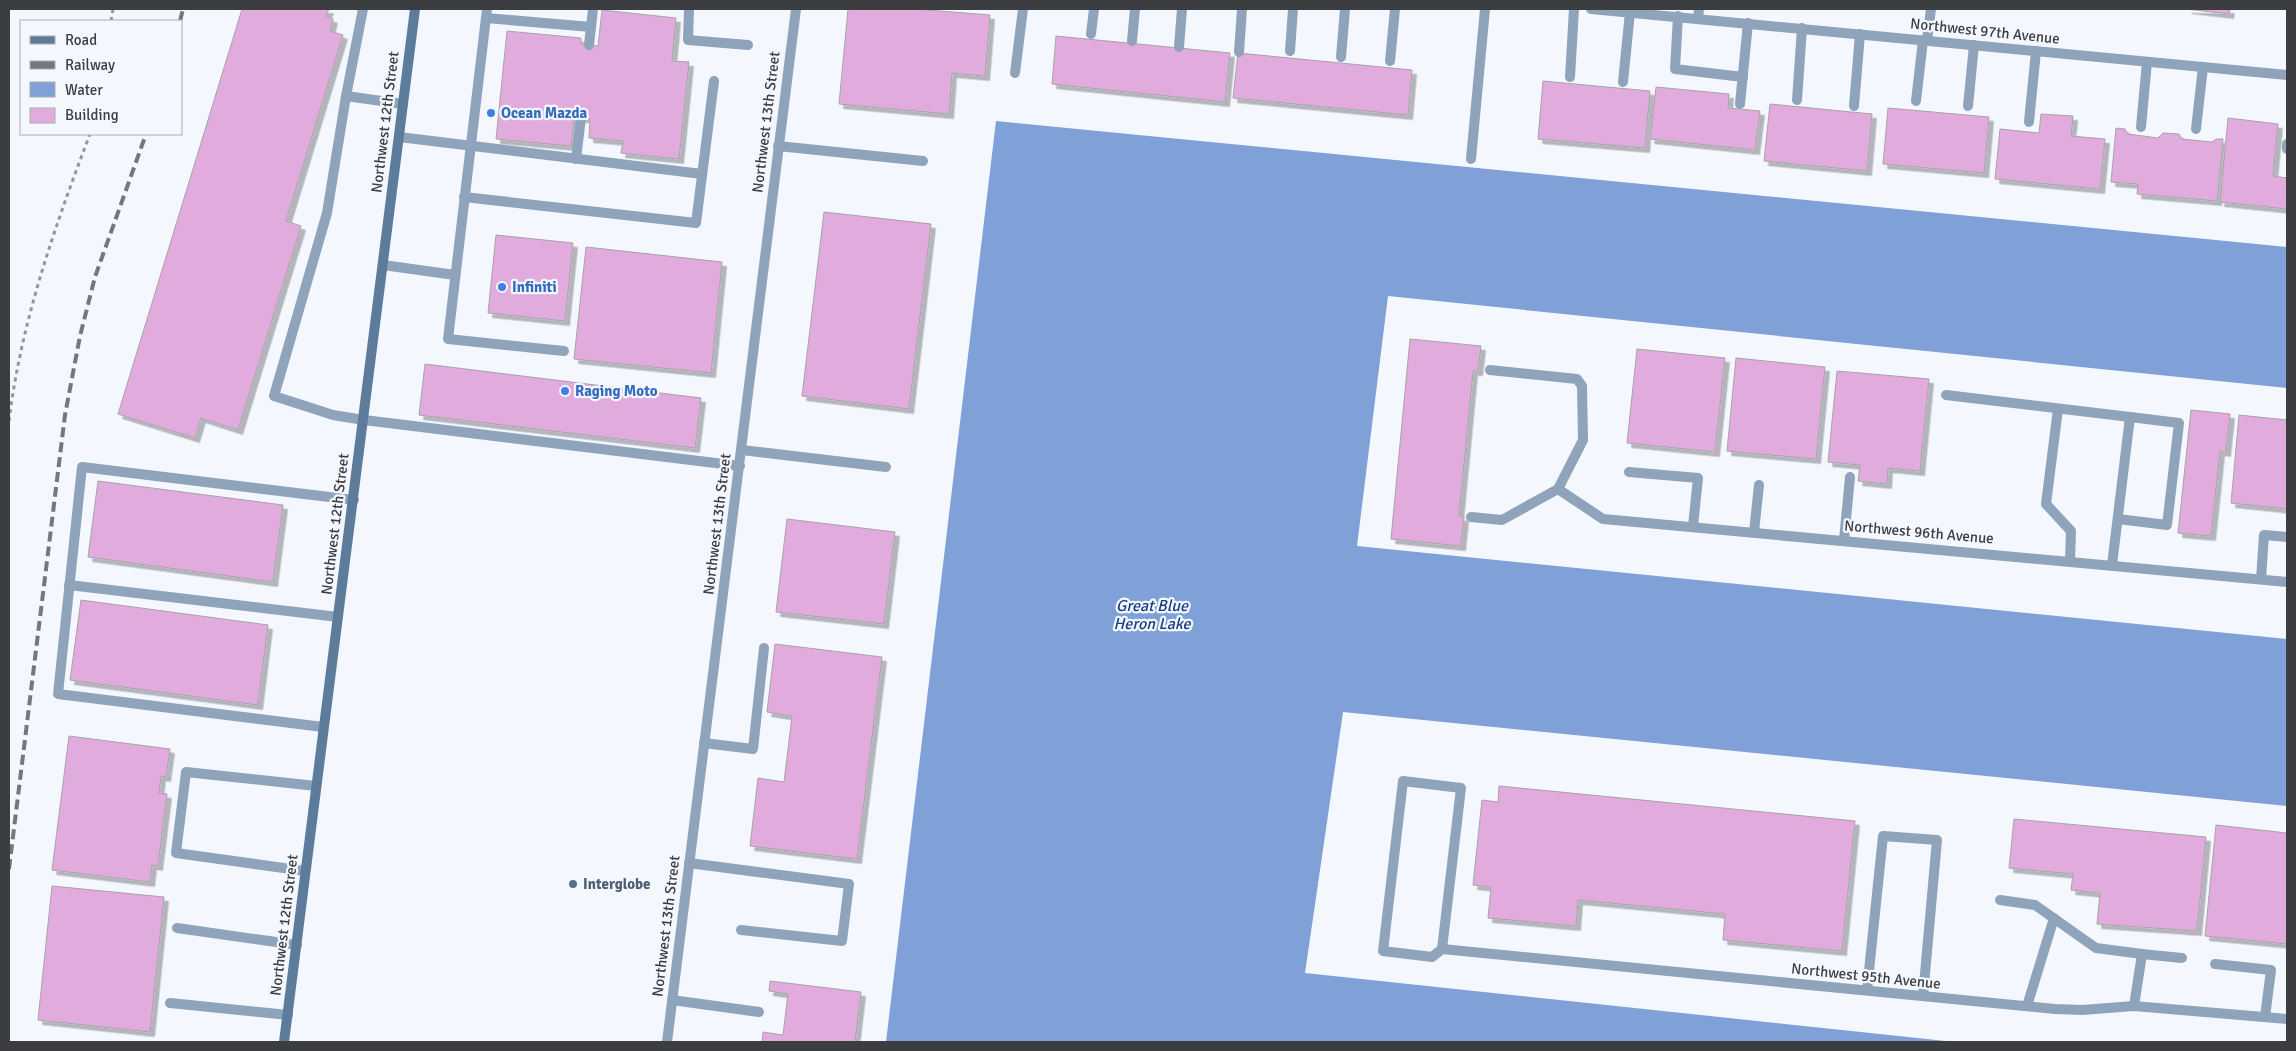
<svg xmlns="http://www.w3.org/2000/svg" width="2296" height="1051" font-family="Signika,sans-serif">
<defs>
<filter id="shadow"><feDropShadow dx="4.5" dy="4.5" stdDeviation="0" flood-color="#0004"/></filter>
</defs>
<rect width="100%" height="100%" fill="#f4f7fe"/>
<path fill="#7fa1d8" d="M996,121l1291,126v141l-899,-92 -31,250 930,93v167l-944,-94 -38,261 650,69h-1069z"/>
<g fill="#e1acdd" stroke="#a8a2a7" filter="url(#shadow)">
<path d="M242,9h87l-3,7 7,3 -3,12 13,4 -57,186 15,5 -63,204 -37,-12 -6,20 -77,-24z"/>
<path d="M848,9h68l74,6 -5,61 -33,-3 -3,41 -110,-10z"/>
<path d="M2187,9h43l-1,5z"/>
<path d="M602,10l74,8 -4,43 17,1 -10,97 -58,-6 2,-12 -34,-3 1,-19 -16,-2 -3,29 -75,-7 11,-108 74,7v6l17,2z"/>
<path d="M1056,36l174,17 -5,49 -173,-18z"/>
<path d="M1238,53l174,17 -4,45 -175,-17z"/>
<path d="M1543,81l107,10 -5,57 -107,-9z"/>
<path d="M1656,87l73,7 -1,14 32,3 -5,39 -105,-11z"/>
<path d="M1770,104l102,10 -5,57 -103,-10z"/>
<path d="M1888,108l101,9 -5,56 -101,-9z"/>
<path d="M2041,114l32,2 -2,20 34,3 -5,50 -105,-10 5,-50 39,4z"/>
<path d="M2228,118l50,6 -5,52 14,2v31l-67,-7z"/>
<path d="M2116,128l9,1 3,5 30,4 5,-5 16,1 3,5 30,3 4,-3h7l-6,62 -80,-7 1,-10 -27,-2z"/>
<path d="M824,212l107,12 -22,185 -107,-13z"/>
<path d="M496,235l77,8 -8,78 -77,-8z"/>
<path d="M586,247l136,15 -11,111 -137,-14z"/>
<path d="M1410,339l71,7 -3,25h-5l-14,145 5,1 -3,29 -70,-7z"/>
<path d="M1637,349l88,9 -10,94 -88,-9z"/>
<path d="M1736,358l89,9 -9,92 -89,-8z"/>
<path d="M425,364l276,34 -6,50 -276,-33z"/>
<path d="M1837,371l92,8 -9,92 -32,-3 -1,16 -29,-3 2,-16 -32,-3z"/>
<path d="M2191,410l39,4 -4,38 -6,-1 -9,85 -33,-3z"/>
<path d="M2239,415l48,5v89l-56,-6z"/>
<path d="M98,481l185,24 -10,77 -185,-25z"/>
<path d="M787,519l108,13 -11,92 -108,-12z"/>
<path d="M81,600l187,25 -10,80 -188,-25z"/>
<path d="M775,644l107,13 -25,202 -107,-13 8,-68 26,4 8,-66 -25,-4z"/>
<path d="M69,736l101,13 -4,28 -5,-1 -2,17 8,1 -9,72 -6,-1 -2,17 -98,-12z"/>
<path d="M1499,786l356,35 -13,130 -119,-11 2,-26 -147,-14 -2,26 -88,-8 3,-31 -18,-2 9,-85 16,2z"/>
<path d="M2014,819l192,18 -9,94 -100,-7 3,-31 -29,-3 2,-16 -64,-6z"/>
<path d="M2216,825l71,8v111l-82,-8z"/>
<path d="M52,886l112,11 -14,135 -112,-12z"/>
<path d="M770,981l91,11 -6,50h-93l1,-10 20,3 5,-41 -19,-3z"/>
</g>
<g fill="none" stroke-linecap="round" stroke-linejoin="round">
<g stroke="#94969b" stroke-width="3" stroke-dasharray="4 4" stroke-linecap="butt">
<path d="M111,21l2,-12"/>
<path d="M9,421c12,-99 46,-195 81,-287"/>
</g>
<g stroke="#8fa4bb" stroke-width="10">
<path d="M487,9l-39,330 116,12"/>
<path d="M689,9l-1,31 60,5"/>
<path d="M1678,16l-3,53 68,8"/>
<path d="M486,18l105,9 2,-18"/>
<path d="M1698,18l1,-9"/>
<path d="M1091,34l3,-25"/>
<path d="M1927,40l4,-31"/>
<path d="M1132,41l3,-32"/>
<path d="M589,45l2,-18"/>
<path d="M1179,47l3,-38"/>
<path d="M1290,51l3,-42"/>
<path d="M1239,52l3,-43"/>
<path d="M1341,57l4,-48"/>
<path d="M1390,61l5,-52"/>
<path d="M1015,73l8,-64"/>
<path d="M1570,77l4,-68"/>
<path d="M1623,82l7,-70"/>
<path d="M346,96l17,-87"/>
<path d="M1797,100l5,-72"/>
<path d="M1916,101l7,-61"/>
<path d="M403,104l-57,-8 -19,117 -53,183 59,19 31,5 376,46"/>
<path d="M1740,104l8,-81"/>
<path d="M1854,106l6,-72"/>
<path d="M1968,106l6,-61"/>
<path d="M2029,122l7,-71"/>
<path d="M2141,127l6,-65"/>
<path d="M2196,129l7,-62"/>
<path d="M399,137l303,37"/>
<path d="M2287,144v5"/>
<path d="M778,146l145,15"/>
<path d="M576,159l5,-41"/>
<path d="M1471,159l14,-150"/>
<path d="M464,197l232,26 18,-142"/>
<path d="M383,265l72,10"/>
<path d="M1946,395l184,22 -18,148"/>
<path d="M2058,409l-12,95 25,27 -1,30"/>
<path d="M742,450l144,17"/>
<path d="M1629,472l69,6 -5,48"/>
<path d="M1471,517l31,3 56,-31 25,-49 -1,-54 -5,-7 -87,-9"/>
<path d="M2118,519l49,6 12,-102 -49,-6"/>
<path d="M1754,532l5,-47"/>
<path d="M1844,540l6,-63"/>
<path d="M2261,579l3,-44 23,2"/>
<path d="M69,585l269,32"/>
<path d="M323,727l-265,-33 24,-227 272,33"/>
<path d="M704,743l49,6 11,-101"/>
<path d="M1403,781l58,7 -19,161 -10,8 -49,-6z"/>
<path d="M689,863l160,21 -7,57 -101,-11"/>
<path d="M305,871l-129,-18 10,-81 130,14"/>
<path d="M2000,900l35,5 61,43 46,6"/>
<path d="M177,928l120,17"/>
<path d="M2215,964l56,6 -6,47"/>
<path d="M1867,990l16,-154 54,4 -14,156"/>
<path d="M672,1000l87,12"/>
<path d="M170,1003l118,12"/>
<path d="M2027,1006l27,-88"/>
<path d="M2134,1006l8,-52 40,4"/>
</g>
<g stroke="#8fa4bb" stroke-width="10">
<path d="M1558,489l45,30 684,63"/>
<path d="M1442,949l613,60 27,1 52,-4 153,13"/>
<path d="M667,1042l129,-1033"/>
</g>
<path stroke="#8fa4bb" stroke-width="10" d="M1591,9l696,66"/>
<path stroke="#5d7c9c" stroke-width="10" d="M284,1042l131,-1033"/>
<g stroke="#75777b" stroke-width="4" stroke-dasharray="10 5" stroke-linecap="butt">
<path d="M180,21l3,-12"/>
<path d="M9,869l56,-454 15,-79 15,-59 51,-143"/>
</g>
</g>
<g fill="#3f7fe0" stroke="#f4f7fe" stroke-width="2">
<circle cx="491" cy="113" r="5"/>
<circle cx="502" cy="287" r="5"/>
<circle cx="565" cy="391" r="5"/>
</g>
<circle fill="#5c6f8a" stroke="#f4f7fe" stroke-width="2" cx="573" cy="884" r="5"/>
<g text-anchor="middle" stroke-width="4.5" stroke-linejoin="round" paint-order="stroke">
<g font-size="15" fill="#3c3d40" stroke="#f4f7fe">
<text transform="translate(1985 31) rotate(6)" y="5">Northwest 97th Avenue</text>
<text transform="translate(385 122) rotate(-83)" y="5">Northwest 12th Street</text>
<text transform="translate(766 122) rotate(-83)" y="5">Northwest 13th Street</text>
<text transform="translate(335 524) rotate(-83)" y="5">Northwest 12th Street</text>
<text transform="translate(717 524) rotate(-83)" y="5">Northwest 13th Street</text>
<text transform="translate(1919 532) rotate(5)" y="5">Northwest 96th Avenue</text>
<text transform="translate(284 925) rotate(-83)" y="5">Northwest 12th Street</text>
<text transform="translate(666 926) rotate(-83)" y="5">Northwest 13th Street</text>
<text transform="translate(1866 976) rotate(6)" y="5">Northwest 95th Avenue</text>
</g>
<g font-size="15" font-weight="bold" fill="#366cbe" stroke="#f4f7fe" text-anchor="start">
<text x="501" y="118">Ocean Mazda</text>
<text x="512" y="292">Infiniti</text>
<text x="575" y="396">Raging Moto</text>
</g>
<g font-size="15" font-weight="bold" fill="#4e5e75" stroke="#f4f7fe" text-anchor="start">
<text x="583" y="889">Interglobe</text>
</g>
<g font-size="16" font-style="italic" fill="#173f80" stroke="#f4f7fe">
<text x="1152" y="611">Great Blue<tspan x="1152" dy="18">Heron Lake</tspan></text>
</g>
</g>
<rect width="2296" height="1051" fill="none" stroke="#3c3d40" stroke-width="20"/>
<rect x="20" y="20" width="162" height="115" fill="#f4f7fe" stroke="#aaadb2"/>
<rect x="30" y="36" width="25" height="8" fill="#5d7c9c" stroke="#aaadb2"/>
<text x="65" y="45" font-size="15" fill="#3c3d40">Road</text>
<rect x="30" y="61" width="25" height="8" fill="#75777b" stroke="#aaadb2"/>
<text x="65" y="70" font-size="15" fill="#3c3d40">Railway</text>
<rect x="30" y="82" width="25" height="15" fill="#7fa1d8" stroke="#aaadb2"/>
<text x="65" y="95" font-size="15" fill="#3c3d40">Water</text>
<rect x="30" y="108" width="25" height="15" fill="#e1acdd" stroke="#aaadb2"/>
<text x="65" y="120" font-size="15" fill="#3c3d40">Building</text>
</svg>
